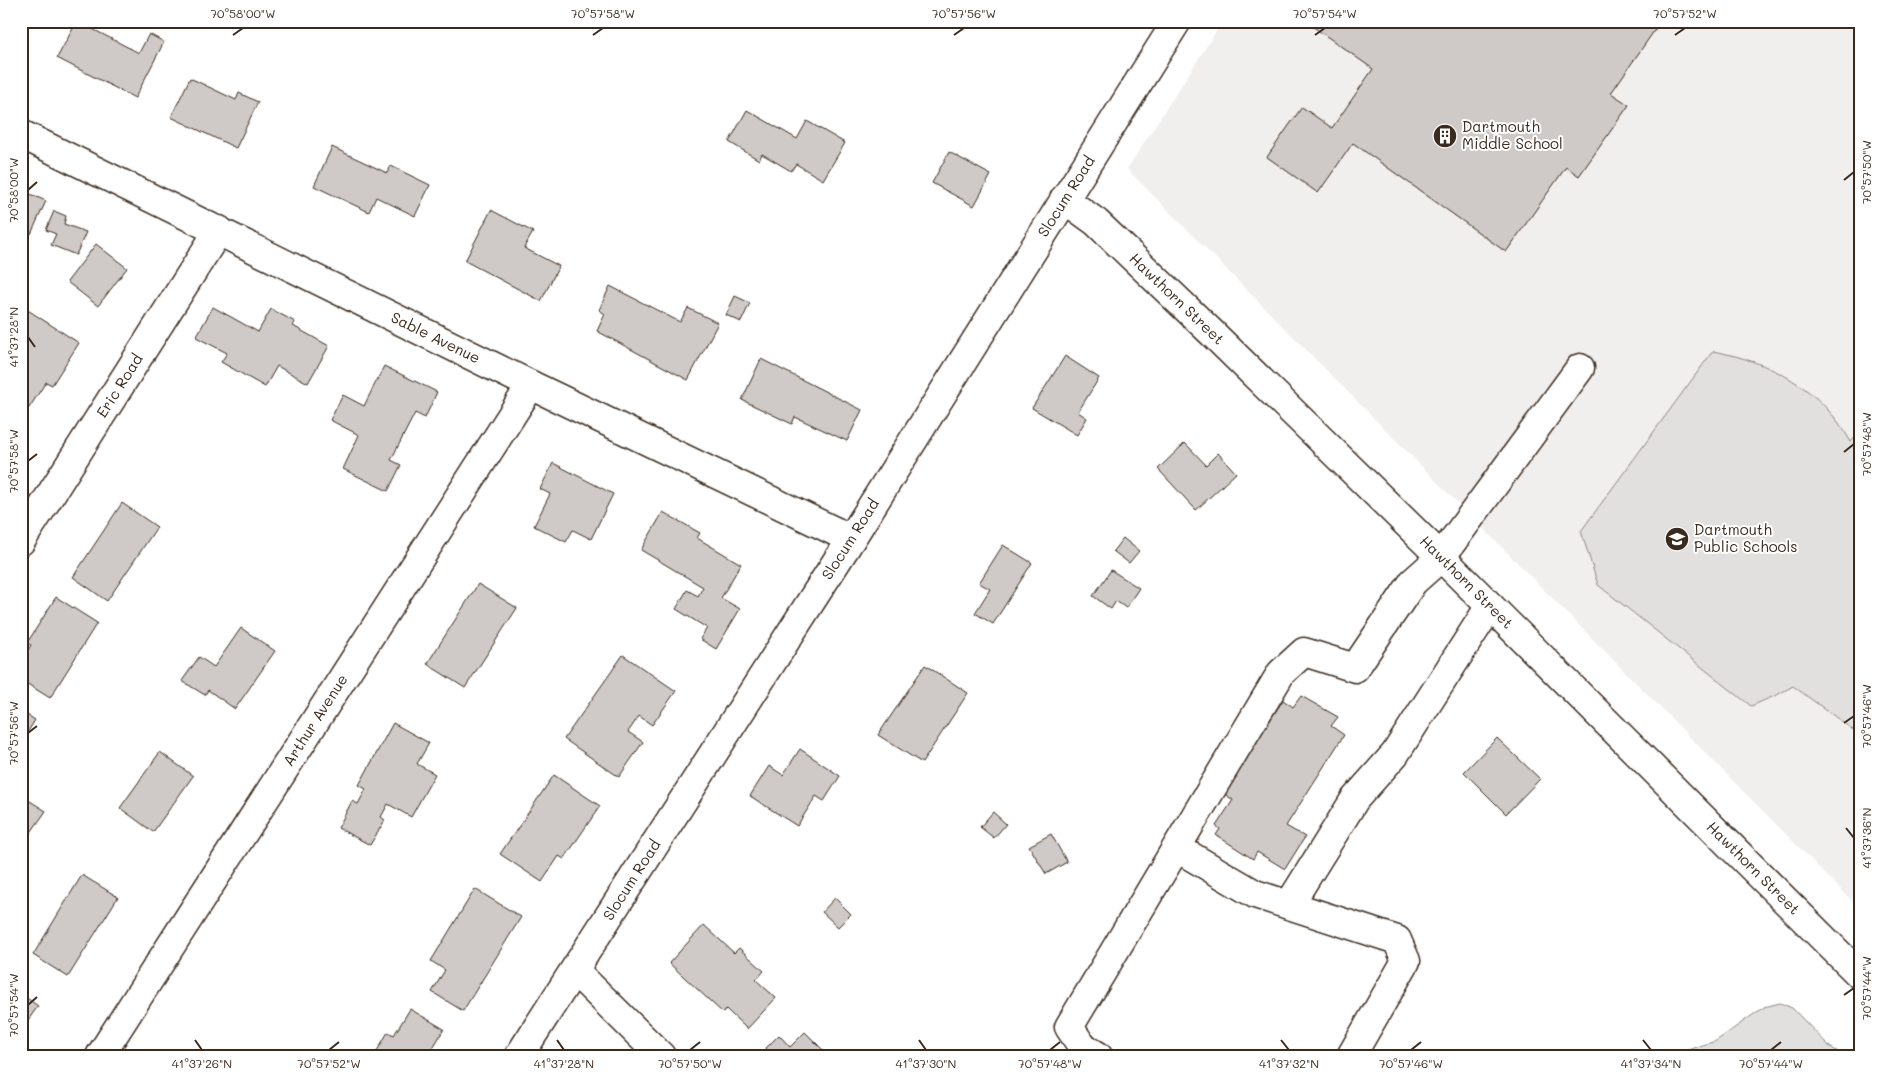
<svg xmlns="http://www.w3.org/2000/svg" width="1881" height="1077" font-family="Mali,sans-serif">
<rect width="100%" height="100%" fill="#fff"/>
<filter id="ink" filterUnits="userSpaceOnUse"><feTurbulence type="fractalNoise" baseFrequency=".02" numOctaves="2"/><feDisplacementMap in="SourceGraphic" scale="10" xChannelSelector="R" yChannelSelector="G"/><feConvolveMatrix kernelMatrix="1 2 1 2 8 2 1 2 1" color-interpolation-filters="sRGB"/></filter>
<g filter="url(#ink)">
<path fill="#f1efee" d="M1223,21h637v888l-733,-740z"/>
<g fill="#e2e0de" stroke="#8e857e">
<path d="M1713,351c58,11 108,37 138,91l9,-11v304l-67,-49 -16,9 -26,11 -153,-121 -17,-54z"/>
<path d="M1780,1003l12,5 39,40 15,8h-179l49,-15 48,-34z"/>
</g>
<g fill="#cfcac7" stroke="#3b2a1e">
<path d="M77,21l62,32 10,-19 15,8 -29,56 -78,-40z"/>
<path d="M1305,21h356l-50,72 18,12 -50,71 -13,-9 -60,85 -153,-109 -35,50 -51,-36 35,-50 30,21 41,-59z"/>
<path d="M190,78l46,22 3,-7 19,9 -22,46 -65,-31z"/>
<path d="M747,110l50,29 10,-18 38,22 -22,37 -27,-16 -5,7 -29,-17 -3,6 -30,-18z"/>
<path d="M332,147l55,26 4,-7 39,19 -15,31 -39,-19 -7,15 -55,-26z"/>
<path d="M949,152l42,23 -17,31 -42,-23z"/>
<path d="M21,190l25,11 -15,33 -10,-4z"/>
<path d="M491,210l42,22 -9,16 35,18 -18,35 -76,-40z"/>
<path d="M54,211l12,5 -2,8 22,8 -10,23 -25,-10 5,-11 -10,-4z"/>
<path d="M96,244l31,24 -29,38 -31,-24z"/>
<path d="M610,286l70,36 8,-14 30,15 -30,57 -91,-49 8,-17 -6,-4z"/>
<path d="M735,296l15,7 -9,19 -15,-7z"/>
<path d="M23,307l56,36 -27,42 -6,-3 -17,26 -8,-6v-53l7,-11 -7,-4z"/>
<path d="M213,307l45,25 13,-23 24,13 -2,4 36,20 -21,37 -31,-17 -12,21 -44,-25 6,-9 -31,-16z"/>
<path d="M1065,356l34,22 -21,34 9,6 -10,17 -45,-27z"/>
<path d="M761,359l101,51 -15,31 -52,-24 -3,7 -50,-24z"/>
<path d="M384,366l53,26 -12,26 -10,-5 -24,47 10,5 -13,26 -45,-22 16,-34 -29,-15 13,-25 21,11z"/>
<path d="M1185,443l21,22 12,-12 18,20 -40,37 -38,-41z"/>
<path d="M553,463l60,31 -22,45 -18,-9 -7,12 -32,-16 16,-32 -10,-5z"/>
<path d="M122,503l35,24 -50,74 -34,-24z"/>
<path d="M663,512l37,21 -3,5 44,26 -20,34 19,11 -24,40 -16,-10 7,-11 -31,-19 11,-19 11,6 5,-9 -62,-37z"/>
<path d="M1123,538l16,13 -10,12 -16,-12z"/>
<path d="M1003,545l29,18 -39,61 -18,-11 15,-24 -11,-6z"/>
<path d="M1111,570l28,18 -13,20 -10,-7 -5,8 -18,-13z"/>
<path d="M478,584l39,24 -52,80 -38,-24z"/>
<path d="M56,597l41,26 -47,75 -29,-18v-18l10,-17 -4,-2z"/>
<path d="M241,628l34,23 -40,58 -27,-19 -3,5 -23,-14 17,-24 15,10z"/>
<path d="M623,655l53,36 -24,34 -13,-9 -11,16 15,10 -24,35 -55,-38z"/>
<path d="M925,665l43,28 -46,70 -44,-28z"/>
<path d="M1301,696l37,21 -7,9 13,9 -58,91 19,11 -20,32 -28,-17 -4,7 -37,-24 4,-6 -4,-3 17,-26 -10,-7 60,-93 10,7z"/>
<path d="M21,711l14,9 -14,23z"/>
<path d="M393,723l36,20 -12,21 18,10 -24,43 -23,-13 -7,13 4,3 -15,25 -32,-17 14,-27 6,3 8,-15 -7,-4z"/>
<path d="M1497,738l43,41 -34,35 -42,-42z"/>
<path d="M800,749l40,27 -16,25 -8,-5 -19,30 -47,-30 19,-30 14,9z"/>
<path d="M160,752l33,24 -40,56 -33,-24z"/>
<path d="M554,775l46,31 -36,53 -5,-3 -17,26 -42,-28z"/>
<path d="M25,798l21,13 -17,24 -8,-5v-27z"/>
<path d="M993,812l13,12 -12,14 -14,-11z"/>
<path d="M1051,834l16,28 -21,12 -17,-28z"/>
<path d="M82,875l36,22 -50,80 -35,-22z"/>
<path d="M475,889l46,28 -58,94 -31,-19 13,-22 -14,-9z"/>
<path d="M835,898l16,16 -13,13 -16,-15z"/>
<path d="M704,925l30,28 5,-5 25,23 -8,9 20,18 -29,31 -21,-20 -3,4 -54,-50z"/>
<path d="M21,994l17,12 -17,24z"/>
<path d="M410,1009l34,20 -16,27h-54l14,-24 6,3z"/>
<path d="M805,1032l24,24h-71l21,-21 11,12z"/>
</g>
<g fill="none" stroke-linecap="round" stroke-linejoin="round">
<g stroke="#3b2a1e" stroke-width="31">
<g id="minor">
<path id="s1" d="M21,134l510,251 320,154"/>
<path id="s2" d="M21,541l198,-311"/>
<path d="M1177,848l78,46 142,46 9,21 -55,95"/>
<path d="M1289,905l66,-106 40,-45 95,-148"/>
<path d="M575,971l86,85"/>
<path id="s3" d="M100,1056l431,-671"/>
<path d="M1098,1056l-16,-10 -13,-19 212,-354 23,-21 51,16 58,-86 28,-25 139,-189"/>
</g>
</g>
<g stroke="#3b2a1e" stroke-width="31">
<g id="major">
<path id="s4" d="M1064,199l32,23 115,110 230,225 419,418"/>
<path id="s5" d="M519,1056l332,-517 326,-518"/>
</g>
</g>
<use href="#minor" stroke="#fff" stroke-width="28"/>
<use href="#major" stroke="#fff" stroke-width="28"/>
</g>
</g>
<path fill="none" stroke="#3b2a1e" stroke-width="2" d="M233,35l10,-7M593,35l10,-7M954,35l10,-7M1315,35l10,-7M1675,35l10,-7M1844,180l10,-8M28,190l9,-8M28,337l7,10M1844,452l10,-8M28,461l9,-7M1844,723l10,-7M28,733l9,-7M1846,828l8,10M1844,995l10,-7M28,1005l9,-8M195,1040l7,10M557,1040l7,10M919,1040l7,10M1281,1040l8,10M1643,1040l8,10M329,1050l10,-8M690,1050l10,-8M1050,1050l10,-8M1411,1050l10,-8M1771,1050l10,-8"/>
<defs>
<g id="building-disc" transform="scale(1.25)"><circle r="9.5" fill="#3b2a1e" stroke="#fff"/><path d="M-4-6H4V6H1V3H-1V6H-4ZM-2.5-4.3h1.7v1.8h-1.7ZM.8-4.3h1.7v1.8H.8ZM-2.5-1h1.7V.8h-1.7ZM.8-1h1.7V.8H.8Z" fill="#fff"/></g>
<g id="school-disc" transform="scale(1.25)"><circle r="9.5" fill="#3b2a1e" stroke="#fff"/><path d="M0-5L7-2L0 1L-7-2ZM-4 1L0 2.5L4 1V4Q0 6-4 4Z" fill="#fff"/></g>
</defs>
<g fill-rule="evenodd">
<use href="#building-disc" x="1445" y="136"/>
<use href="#school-disc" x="1677" y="539"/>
</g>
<g text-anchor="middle" stroke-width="4" stroke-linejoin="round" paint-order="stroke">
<g font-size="15" fill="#3b2a1e" stroke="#fff" text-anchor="start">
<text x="1462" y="132">Dartmouth<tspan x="1462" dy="17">Middle School</tspan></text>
<text x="1694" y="535">Dartmouth<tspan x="1694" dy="17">Public Schools</tspan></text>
</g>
<g font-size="15" fill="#3b2a1e" stroke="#fff">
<text dy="5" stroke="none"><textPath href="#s5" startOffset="1019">Slocum Road</textPath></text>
<text dy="5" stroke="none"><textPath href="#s4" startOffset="151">Hawthorn Street</textPath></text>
<text dy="5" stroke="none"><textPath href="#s1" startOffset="462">Sable Avenue</textPath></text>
<text dy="5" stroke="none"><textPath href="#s2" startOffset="184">Eric Road</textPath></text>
<text dy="5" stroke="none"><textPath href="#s5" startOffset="614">Slocum Road</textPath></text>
<text dy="5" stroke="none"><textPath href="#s4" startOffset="556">Hawthorn Street</textPath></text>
<text dy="5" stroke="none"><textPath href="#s3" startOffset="399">Arthur Avenue</textPath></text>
<text dy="5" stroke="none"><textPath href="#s4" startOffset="961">Hawthorn Street</textPath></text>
<text dy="5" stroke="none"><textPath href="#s5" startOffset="209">Slocum Road</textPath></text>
</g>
</g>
<rect width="1881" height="1077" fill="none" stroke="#fff" stroke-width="55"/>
<rect x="28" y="28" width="1826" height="1022" fill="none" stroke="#3b2a1e" stroke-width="2"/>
<g font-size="12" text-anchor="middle" fill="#3b2a1e">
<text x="243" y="18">70°58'00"W</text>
<text x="603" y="18">70°57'58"W</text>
<text x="964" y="18">70°57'56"W</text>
<text x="1325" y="18">70°57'54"W</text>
<text x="1685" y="18">70°57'52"W</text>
<text transform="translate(1867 172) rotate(-90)" y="4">70°57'50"W</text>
<text transform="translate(14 190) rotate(-90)" y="4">70°58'00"W</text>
<text transform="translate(14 337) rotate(-90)" y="4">41°37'28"N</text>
<text transform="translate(1867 444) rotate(-90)" y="4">70°57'48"W</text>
<text transform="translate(14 461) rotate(-90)" y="4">70°57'58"W</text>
<text transform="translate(1867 716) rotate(-90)" y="4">70°57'46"W</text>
<text transform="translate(14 733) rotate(-90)" y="4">70°57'56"W</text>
<text transform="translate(1867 838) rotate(-90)" y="4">41°37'36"N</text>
<text transform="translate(1867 988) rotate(-90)" y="4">70°57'44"W</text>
<text transform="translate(14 1005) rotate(-90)" y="4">70°57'54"W</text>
<text x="202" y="1068">41°37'26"N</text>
<text x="329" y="1068">70°57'52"W</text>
<text x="564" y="1068">41°37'28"N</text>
<text x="690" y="1068">70°57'50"W</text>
<text x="926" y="1068">41°37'30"N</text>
<text x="1050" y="1068">70°57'48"W</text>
<text x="1289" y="1068">41°37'32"N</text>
<text x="1411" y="1068">70°57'46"W</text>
<text x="1651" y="1068">41°37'34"N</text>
<text x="1771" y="1068">70°57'44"W</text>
</g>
</svg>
